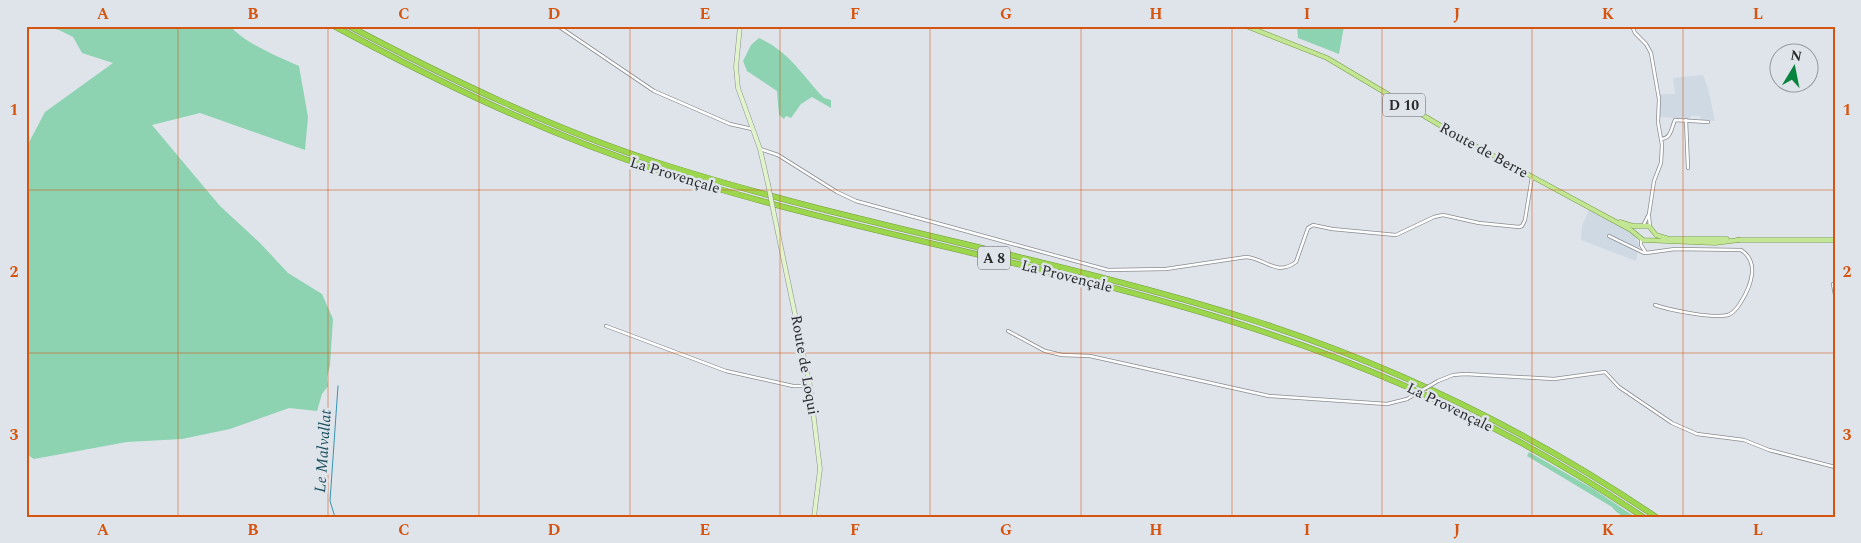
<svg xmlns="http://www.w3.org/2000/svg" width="1861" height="543" font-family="Spectral,serif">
<rect width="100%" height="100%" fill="#dfe4ea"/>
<g fill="#cfd9e4">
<path d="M1703,75l5,13 7,33h-12l-2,-2 -1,-3h-9l-1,3 -31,-2 1,-23h15l-2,-16z"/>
<path d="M1589,210l44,23 6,11 -3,17 -55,-21 1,-14z"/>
</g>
<g fill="#8dd3b1">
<path d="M43,26h187c16,18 47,30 69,40l9,51 -3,33 -105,-37 -48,12 68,81 40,37 28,30 34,21 11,25 -3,46 -3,13 1,8 -6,8 -5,17 -28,-3 -59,21 -48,10 -55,3 -93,17 -8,-5v-306l19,-36 68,-49 -31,-10 -9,-16 -14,-7z"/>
<path d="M1297,26h47l-5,28 -41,-16z"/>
<path d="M759,38c31,14 42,36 65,60l7,2v8l-19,-11 -11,7 -10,14 -5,-2 -2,3 -5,-4 -2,-24 -30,-20 -4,-10 8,-16z"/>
<path d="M1529,452l66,38 40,27c-11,0 -16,-1 -23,-10l-85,-51z"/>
</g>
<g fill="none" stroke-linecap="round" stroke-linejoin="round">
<path stroke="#3796b1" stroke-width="1" d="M335,517l-5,-16 8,-115"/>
<g stroke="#898d92" stroke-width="4">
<g id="street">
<path d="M558,26l96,65 76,33 22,5"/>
<path d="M1632,26l3,7 11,11 5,9 8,46 -1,23 4,23 -1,18 -7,18 -5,33 -6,12"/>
<path d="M1686,120l2,48"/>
<path d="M1661,139c11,-1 10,-11 14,-19l33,2"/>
<path d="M760,149l18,6 59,37 19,9 252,69 58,-1 80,-12c19,1 30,20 50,5l12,-34 5,-3 19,4 64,6 38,-18 9,-2 36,8 40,4 3,-1 3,-6 7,-43"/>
<path d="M1649,216l1,11"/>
<path d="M1609,236l35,17"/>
<path d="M1641,239v6l5,8 29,-4 66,1c19,12 10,36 0,52 -3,5 -7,11 -13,13 -14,4 -59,-5 -73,-10"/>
<path d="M1833,284l2,11"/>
<path d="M606,326l120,45 67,15h17"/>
<path d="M1008,331l37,20 17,4 28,1 179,40 118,8 20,-5"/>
<path d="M1438,381l15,-6 12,-1 89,5 51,-7 14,15 53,36 25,11 47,6 25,10 66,17"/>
</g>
</g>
<g stroke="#898d92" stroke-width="5">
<g id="secondary">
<path d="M740,26l-4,41 2,21 22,61 8,35"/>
<path d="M774,214l36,172 10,83 -6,48"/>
</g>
</g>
<g stroke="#739a41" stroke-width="5">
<g id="primary">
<path d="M1246,26l81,32 141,84 163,88 12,10 72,3 24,-3"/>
<path d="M1620,222l13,4h16l7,9 13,4h58"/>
<path d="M1737,240h98"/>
</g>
</g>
<g stroke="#739a41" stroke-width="6">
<g id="highway">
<path d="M334,26c106,57 214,109 329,146 200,64 408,95 607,162 132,44 258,105 373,183"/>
<path d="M349,26c102,54 206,104 316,139 193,61 394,94 587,155 144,46 279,112 404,197"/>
</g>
</g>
<use href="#street" stroke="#fff" stroke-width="2.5"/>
<use href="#secondary" stroke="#e1f3ca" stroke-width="4"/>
<use href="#primary" stroke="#c3e694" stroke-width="4"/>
<use href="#highway" stroke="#9bd64d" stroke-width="5"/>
<g stroke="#898d92" stroke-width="4" stroke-linecap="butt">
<path id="street-bridge" d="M1407,399l31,-18"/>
</g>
<g stroke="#898d92" stroke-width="5" stroke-linecap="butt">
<path id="secondary-bridge" d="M768,184l6,30"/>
</g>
<use href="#street-bridge" stroke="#fff" stroke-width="2.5"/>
<use href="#secondary-bridge" stroke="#e1f3ca" stroke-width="4"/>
</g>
<path fill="none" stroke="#d5540f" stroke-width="1" stroke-opacity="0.55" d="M178,26v491M328,26v491M479,26v491M630,26v491M780,26v491M930,26v491M1081,26v491M1232,26v491M1382,26v491M1532,26v491M1683,26v491M26,190h1809M26,353h1809"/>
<g text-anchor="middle" stroke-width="5" stroke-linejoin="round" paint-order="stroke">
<g fill="#dfe4ea" stroke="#5f6265" stroke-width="1">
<rect x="1383" y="93.5" width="42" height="23" rx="4"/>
<rect x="978" y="246.5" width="32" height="23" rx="4"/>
</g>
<g font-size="14" font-weight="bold" fill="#282a2c">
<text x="1404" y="110">D 10</text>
<text x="994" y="263">A 8</text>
</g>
<g font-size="15" fill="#282a2c" stroke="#dfe4ea">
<text transform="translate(1484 150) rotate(29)" y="5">Route de Berre</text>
<text transform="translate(675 175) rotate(17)" y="5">La Provençale</text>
<text transform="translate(1067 276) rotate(14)" y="5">La Provençale</text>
<text transform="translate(805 365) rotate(80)" y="5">Route de Loqui</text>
<text transform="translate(1450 407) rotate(26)" y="5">La Provençale</text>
</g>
<g font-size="16" font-style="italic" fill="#1a5060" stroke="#dfe4ea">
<text transform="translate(322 451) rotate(-86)" y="6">Le Malvallat</text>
</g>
</g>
<rect width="1861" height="543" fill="none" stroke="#dfe4ea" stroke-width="55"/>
<g transform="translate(1794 68) rotate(10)"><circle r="24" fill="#dfe4ea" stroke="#969a9e"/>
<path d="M0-4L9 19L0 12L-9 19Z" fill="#09843e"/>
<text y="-8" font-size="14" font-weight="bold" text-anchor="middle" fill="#282a2c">N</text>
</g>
<rect x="28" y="28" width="1806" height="488" fill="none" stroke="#d5540f" stroke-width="2"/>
<g font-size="16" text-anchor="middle" font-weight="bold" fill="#d5540f">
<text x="103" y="19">A</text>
<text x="253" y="19">B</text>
<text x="404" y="19">C</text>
<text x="554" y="19">D</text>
<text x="705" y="19">E</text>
<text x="855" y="19">F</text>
<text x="1006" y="19">G</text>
<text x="1156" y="19">H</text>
<text x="1307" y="19">I</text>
<text x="1457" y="19">J</text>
<text x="1608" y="19">K</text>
<text x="1758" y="19">L</text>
<text x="14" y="115">1</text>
<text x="1847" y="115">1</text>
<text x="14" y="277">2</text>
<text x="1847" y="277">2</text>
<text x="14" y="440">3</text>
<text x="1847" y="440">3</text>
<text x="103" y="535">A</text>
<text x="253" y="535">B</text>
<text x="404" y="535">C</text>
<text x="554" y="535">D</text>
<text x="705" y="535">E</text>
<text x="855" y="535">F</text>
<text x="1006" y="535">G</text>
<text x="1156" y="535">H</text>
<text x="1307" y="535">I</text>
<text x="1457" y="535">J</text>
<text x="1608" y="535">K</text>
<text x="1758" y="535">L</text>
</g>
</svg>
